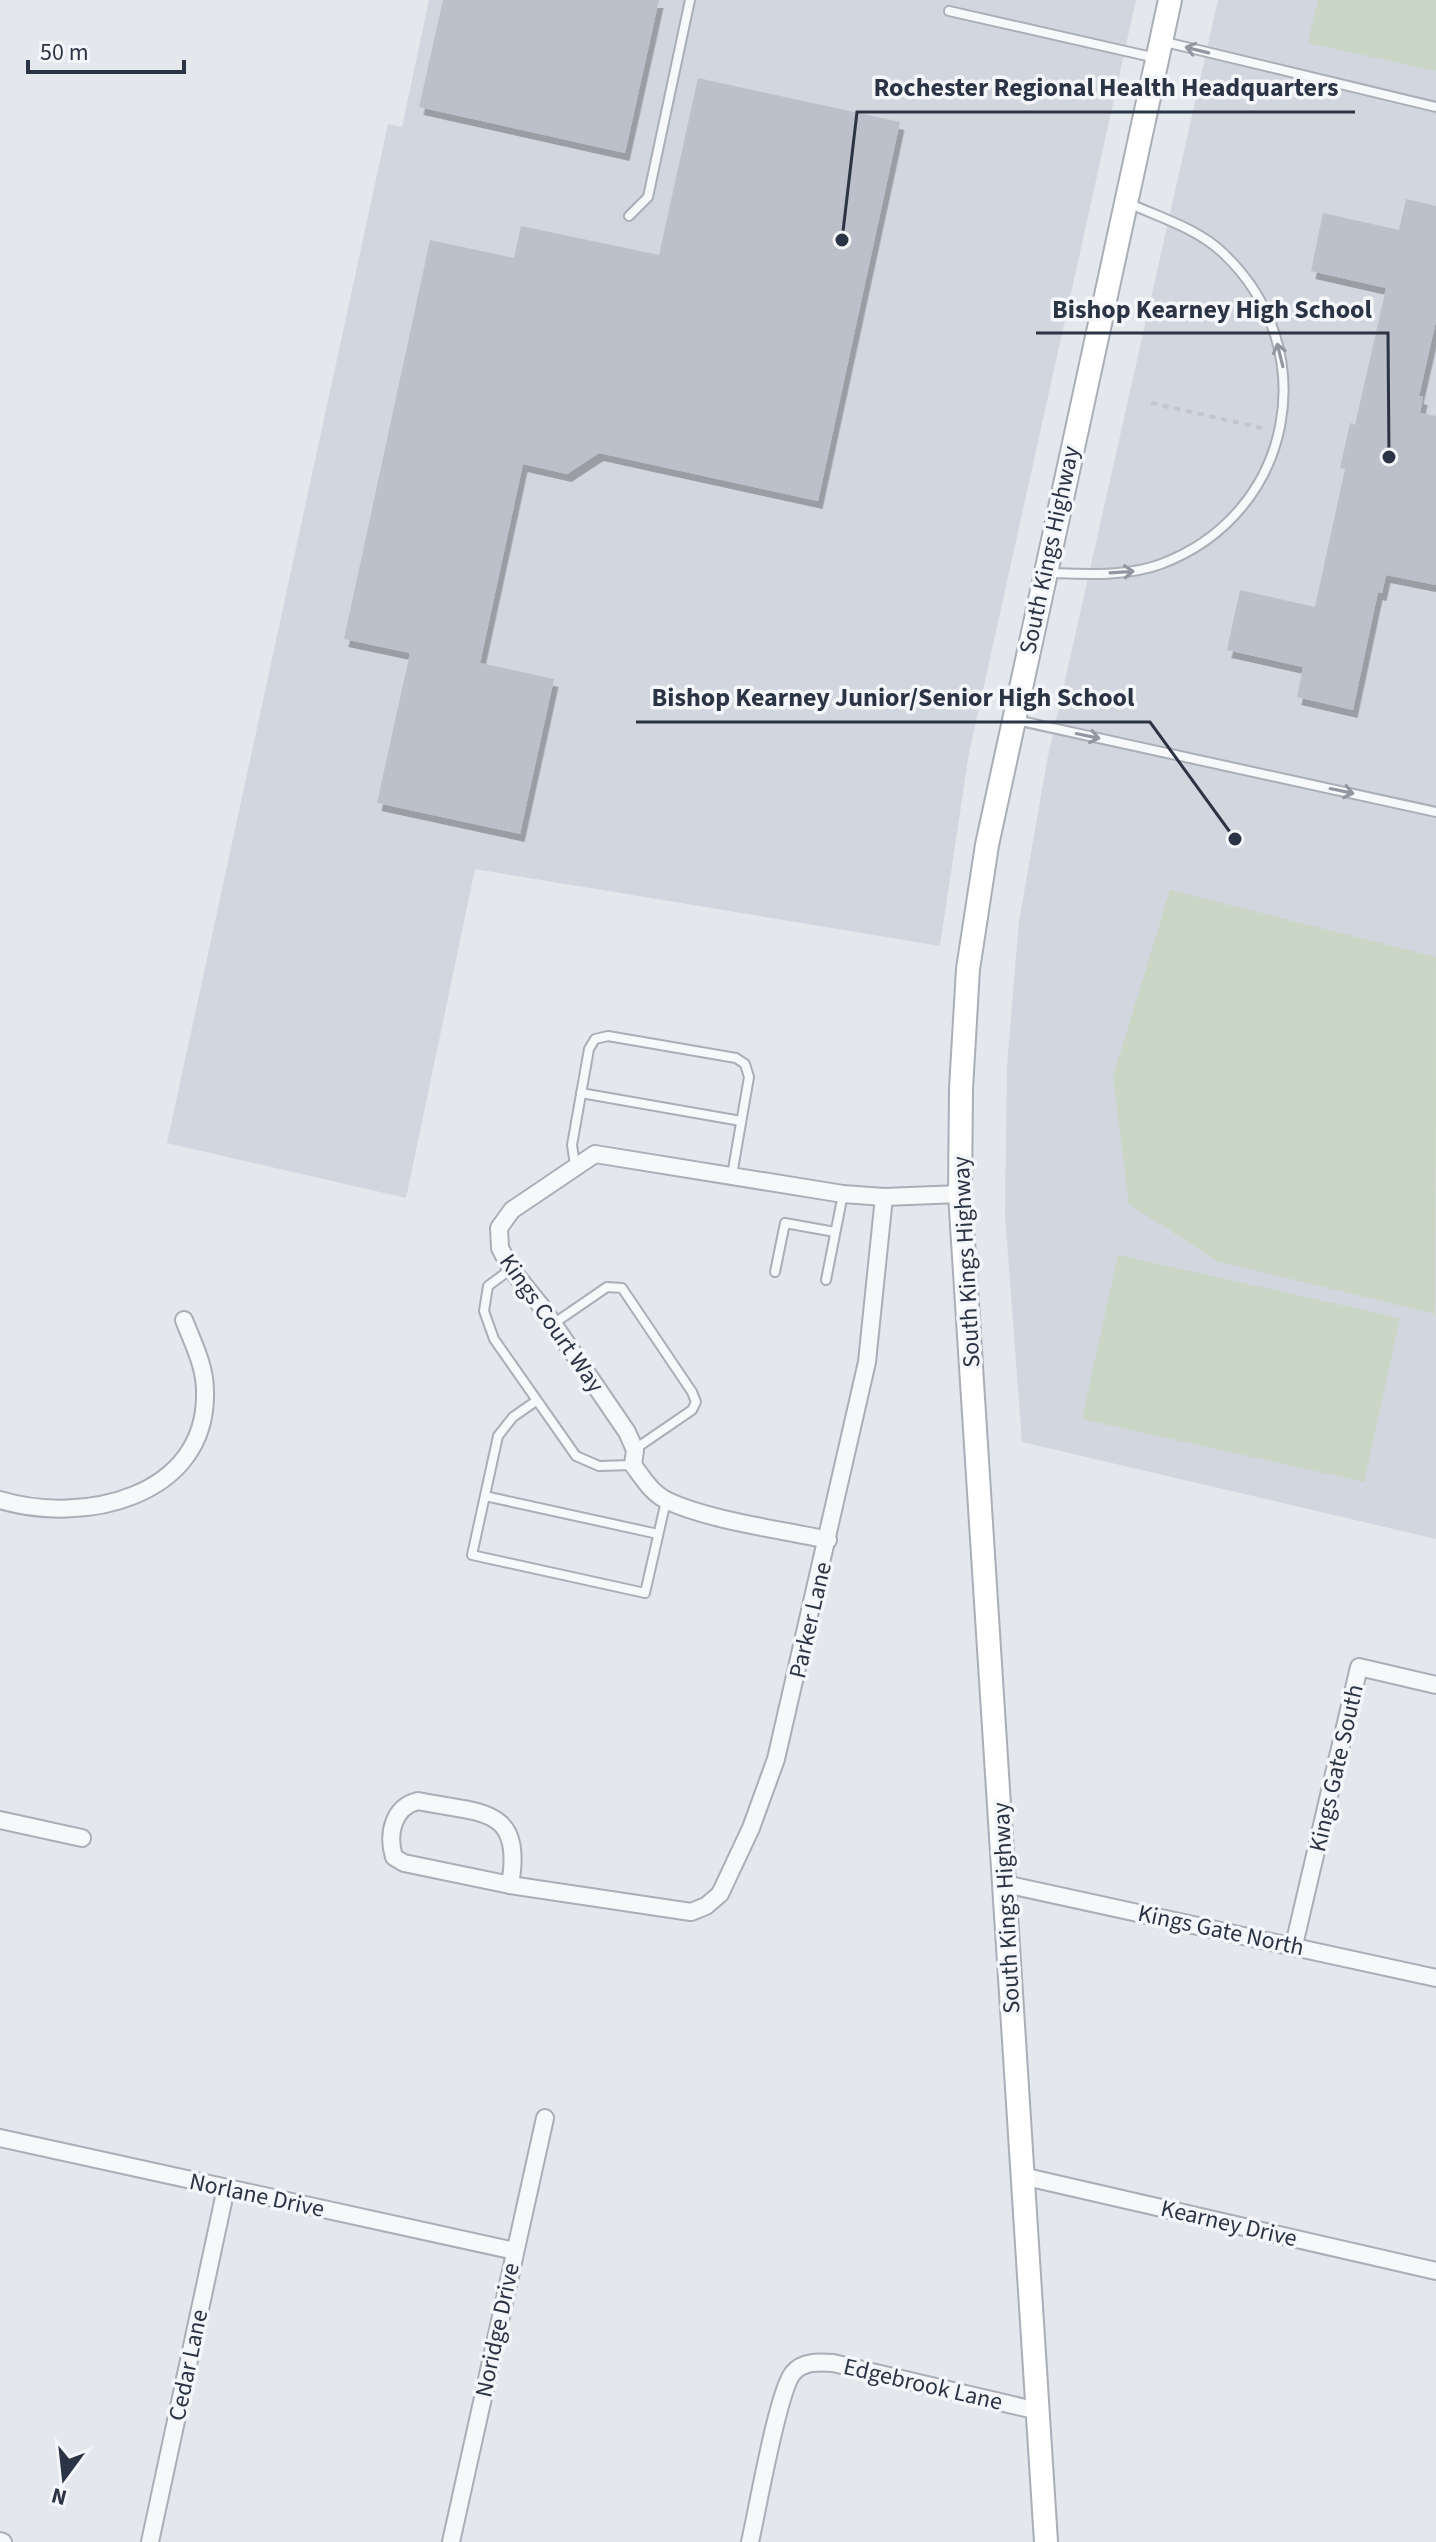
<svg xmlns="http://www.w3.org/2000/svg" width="1436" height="2542" font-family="'Source Sans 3',sans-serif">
<defs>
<filter id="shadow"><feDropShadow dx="4.5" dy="8" stdDeviation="0" flood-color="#0004"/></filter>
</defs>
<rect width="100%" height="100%" fill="#e4e7ec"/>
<g fill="#d2d6de">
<path d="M429,0h707l-167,753 -29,193 -465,-77 -69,329 -239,-55 221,-1019 14,3z"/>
<path d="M1218,0h218v1539l-414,-97 -17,-227 2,-149 12,-145 29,-165z"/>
</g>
<g fill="#c9d6c5">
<path d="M1318,0h118v71l-128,-28z"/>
<path d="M1170,890l266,67 -1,357 -218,-53 -88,-57 -16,-127z"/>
<path d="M1118,1255l282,63 -36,164 -282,-63z"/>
</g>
<g fill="#bbc0ca" filter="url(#shadow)">
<path d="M443,0h216l-34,153 -206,-46z"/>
<path d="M698,78l202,44 -82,379 -219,-48 -32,21 -44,-10 -43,199 74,16 -34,155 -143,-31 33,-150 -66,-14 86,-399 84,18 7,-32 138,29z"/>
<path d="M1406,199l30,7v115l-17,75 4,1 -3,16 16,3v169l-50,-10 -4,18 -4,-1 -25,118 -56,-13 6,-30 -76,-17 13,-60 75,17 30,-138 -5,-1 5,-22 5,-23 5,2 31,-137 -75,-17 12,-58 76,17z"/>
</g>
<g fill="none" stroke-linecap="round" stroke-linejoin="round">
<g stroke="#a9aeb7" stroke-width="12">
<g id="service">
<path d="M949,11l207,47"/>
<path d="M1165,42l271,65"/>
<path d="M629,216l19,-19 42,-197"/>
<path d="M1047,573c38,1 79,4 114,-9 133,-50 164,-215 62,-311 -26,-25 -65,-36 -97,-51"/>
<path d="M1016,720l420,92"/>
<path d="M581,1093l160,28"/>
<path d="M575,1165l-3,-20 17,-96 6,-10 13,-3 128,22 9,6 4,13 -17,98"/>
<path d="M511,1269l-23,17 -4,25 10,28 82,117 23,10 34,-1"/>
<path d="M775,1272l10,-49 50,9"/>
<path d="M826,1280l17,-86"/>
<path d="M553,1324l54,-37 15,1 70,104 4,10 -4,8 -57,39"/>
<path d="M536,1401l-23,16 -15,19 -26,119 173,38 21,-92"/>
<path d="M485,1496l173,38"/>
</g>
</g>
<g stroke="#a9aeb7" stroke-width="20">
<g id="minor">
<path d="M0,1500c82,25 208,-2 205,-109 0,-25 -12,-48 -21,-71"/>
<path d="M828,1540c-46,-10 -120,-20 -160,-39 -16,-7 -25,-23 -35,-36l2,-15 -8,-18 -86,-126 -30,-37 -11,-21 -1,-20 13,-18 83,-56 248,40 41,3 76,-3"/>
<path d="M418,1801c62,13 106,4 92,84l-106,-22 -10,-6c-7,-23 -1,-50 24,-56z"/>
<path d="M0,1820l82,18"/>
<path d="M1005,1884l431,94"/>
<path d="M510,1885l181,27 15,-6 14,-12 31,-66 25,-69 91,-397 17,-165"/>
<path d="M1294,1945l65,-278 77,18"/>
<path d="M0,2138l515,113"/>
<path d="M1022,2176l414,95"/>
<path d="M0,2541l3,1"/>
<path d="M150,2542l76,-354"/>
<path d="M451,2542l94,-424"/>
<path d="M750,2542c7,-30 28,-152 43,-169 10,-12 26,-11 40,-10l205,48"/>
</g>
</g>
<g stroke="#a9aeb7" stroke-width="26">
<path id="secondary" d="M1046,2542l-86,-1348 1,-105 7,-120 19,-124 183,-845"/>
</g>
<path stroke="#c2c5cb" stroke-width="4" stroke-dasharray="6 6" stroke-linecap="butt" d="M1151,403l115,26"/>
<use href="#service" stroke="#f7f8fa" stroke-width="8"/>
<use href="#minor" stroke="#f7f8fa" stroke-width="16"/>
<use href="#secondary" stroke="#fff" stroke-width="22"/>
</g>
<defs><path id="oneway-shaft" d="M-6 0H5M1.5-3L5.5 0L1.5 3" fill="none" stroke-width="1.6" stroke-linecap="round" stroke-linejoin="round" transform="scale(2)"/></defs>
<g stroke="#9196a0">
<use href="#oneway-shaft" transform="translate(1197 50) rotate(-166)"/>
<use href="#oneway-shaft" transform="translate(1280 355) rotate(-104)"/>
<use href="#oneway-shaft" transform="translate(1122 572) rotate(-4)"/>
<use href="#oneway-shaft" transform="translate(1088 736) rotate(12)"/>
<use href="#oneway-shaft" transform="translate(1342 791) rotate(12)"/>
</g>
<g text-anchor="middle" stroke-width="7" stroke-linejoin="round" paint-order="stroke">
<g font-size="24" fill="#2b3445" stroke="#f4f6f9">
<text transform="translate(1049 550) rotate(-78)" y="8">South Kings Highway</text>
<text transform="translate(966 1262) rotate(-93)" y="8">South Kings Highway</text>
<text transform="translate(552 1323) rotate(55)" y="8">Kings Court Way</text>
<text transform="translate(810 1620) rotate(-77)" y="8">Parker Lane</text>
<text transform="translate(1336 1768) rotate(-77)" y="8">Kings Gate South</text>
<text transform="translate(1006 1908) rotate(-93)" y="8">South Kings Highway</text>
<text transform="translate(1221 1930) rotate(12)" y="8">Kings Gate North</text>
<text transform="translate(257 2195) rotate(12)" y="8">Norlane Drive</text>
<text transform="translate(1229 2223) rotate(13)" y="8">Kearney Drive</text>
<text transform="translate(497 2330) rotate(-78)" y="8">Noridge Drive</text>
<text transform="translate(188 2365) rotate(-78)" y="8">Cedar Lane</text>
<text transform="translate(923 2384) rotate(13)" y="8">Edgebrook Lane</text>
</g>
</g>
<path fill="none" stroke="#2b3445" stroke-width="3" d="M842 240L857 112H1355M1389 457L1388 333H1036M1235 839L1150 722H636"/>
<g fill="#2b3445" stroke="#f4f6f9" stroke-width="3">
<circle cx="842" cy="240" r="8"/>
<circle cx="1389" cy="457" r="8"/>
<circle cx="1235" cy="839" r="8"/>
</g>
<g font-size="26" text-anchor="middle" font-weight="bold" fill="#2b3445" stroke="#f4f6f9" stroke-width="7" stroke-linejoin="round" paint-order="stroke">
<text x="1106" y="96">Rochester Regional Health Headquarters</text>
<text x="1212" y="318">Bishop Kearney High School</text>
<text x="893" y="706">Bishop Kearney Junior/Senior High School</text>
</g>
<g transform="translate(64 2478) rotate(195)" stroke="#f4f6f9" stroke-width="6" paint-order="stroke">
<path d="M0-6L14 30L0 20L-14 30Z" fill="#2b3445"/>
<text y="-12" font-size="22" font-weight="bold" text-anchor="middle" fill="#2b3445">N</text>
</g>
<path d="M28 60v12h156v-12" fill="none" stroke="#2b3445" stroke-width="4"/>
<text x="40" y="60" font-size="24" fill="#2b3445" stroke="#f4f6f9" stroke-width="6" paint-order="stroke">50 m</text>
</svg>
